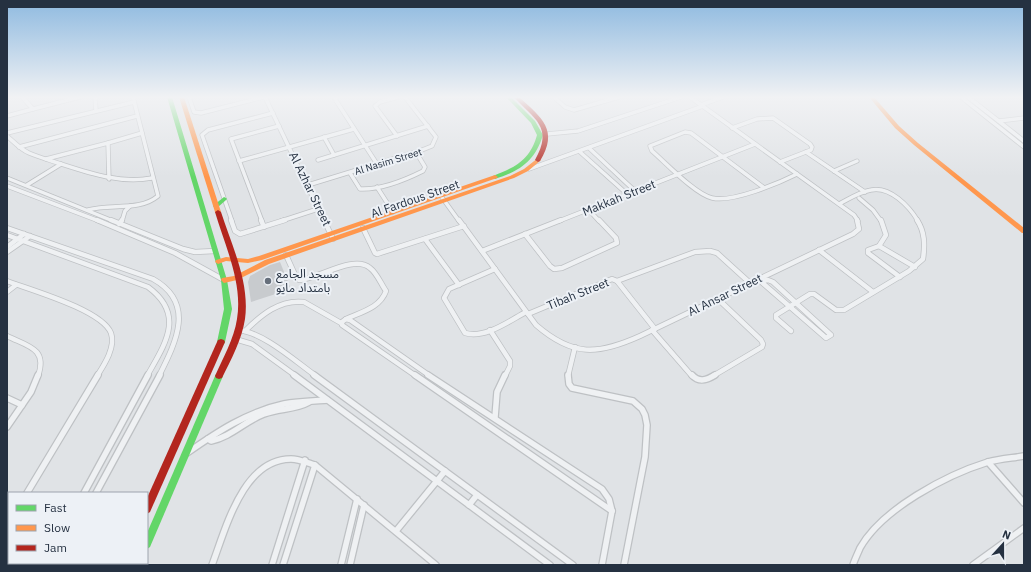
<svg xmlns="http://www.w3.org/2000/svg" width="1031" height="572" font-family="'IBM Plex Sans','Noto Sans Arabic',sans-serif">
<rect width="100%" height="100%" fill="#e0e3e6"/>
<path fill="#c8cbce" d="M280,262l11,27 -40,13 -3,-20 2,-6 20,-11z"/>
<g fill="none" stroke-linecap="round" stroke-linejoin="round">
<g stroke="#bec1c4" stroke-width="5">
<g id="street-far2">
<path d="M95,97l1,13"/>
<path d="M189,97l5,15 7,1 63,-16"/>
<path d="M265,97l59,124"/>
<path d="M337,97l-2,2 42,65"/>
<path d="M554,97l11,10 9,3 45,-13"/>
<path d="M690,97l164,118 4,6"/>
<path d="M961,97l63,50"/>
<path d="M968,97l56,44"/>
<path d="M701,105l22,-8"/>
<path d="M33,109l47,-12"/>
<path d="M7,116l26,-7 -11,-12"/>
<path d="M999,121l25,-3"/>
<path d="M732,128l25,-9 16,-1 37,26 2,3 -1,3 -31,12"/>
<path d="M7,133l127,-31"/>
<path d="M547,134l31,-3 103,-34"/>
<path d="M7,136c7,6 13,13 22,17 9,4 20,7 29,10 31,10 62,21 94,15"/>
<path d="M397,136l-22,-30 5,-4 18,-5"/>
<path d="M324,137l10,18"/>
<path d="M108,143l34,-10"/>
<path d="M19,147l118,-31"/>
<path d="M589,148l46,43"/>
<path d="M580,152l47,42"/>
<path d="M806,152l59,40"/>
<path d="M46,159l62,-16 1,36"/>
<path d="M318,160l110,-34"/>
<path d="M239,161l115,-32"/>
<path d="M529,169l174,-63"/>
<path d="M834,171l23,-10"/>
<path d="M350,173l10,16c21,1 45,-9 63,-18l2,-4 -9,-15"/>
<path d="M7,178l106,43"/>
<path d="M27,185l34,-21"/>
<path d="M308,185l114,-35 10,-4 4,-9 -31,-40"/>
<path d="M7,186l92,35"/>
<path d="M377,187l16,25"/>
<path d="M763,187l-72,-54 -6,-1 -35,14 2,5c14,12 43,43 60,47 20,5 67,-15 85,-24"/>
<path d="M441,196l18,25"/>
<path d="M859,198l14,12 8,11"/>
<path d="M839,204c10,-5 20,-12 32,-14 19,-4 38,16 47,31"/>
<path d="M88,210c22,-7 51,2 70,-14l-25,-99"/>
<path d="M589,210l10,11"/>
<path d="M122,221l3,-10 5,-5"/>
<path d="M232,221l-30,-86 6,-5 65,-17"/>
<path d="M262,221l-31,-82 48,-13"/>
<path d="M281,221l37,-12"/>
<path d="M559,221l196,-77"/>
</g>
</g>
<g stroke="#bec1c4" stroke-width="6">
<g id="street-far1">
<path d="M97,220l78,33 49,27"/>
<path d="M111,220l72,29 12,3 20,-1"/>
<path d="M231,220l4,11 5,3 45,-14"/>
<path d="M261,220l3,7"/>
<path d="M324,220l9,19"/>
<path d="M459,220l77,105c37,32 62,30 104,11l213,-102 6,-5 -2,-9"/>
<path d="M881,220l5,15 -7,11 -11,4v3l32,24"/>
<path d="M119,224l3,-4"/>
<path d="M7,228l146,51c43,24 23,63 6,97"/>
<path d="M363,228l12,25 2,1 87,-28"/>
<path d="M525,234l25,32 4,3 8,-1 55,-25 -1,-5 -17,-18"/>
<path d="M7,235l141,52c38,28 17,57 -1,89"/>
<path d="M425,239l34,46"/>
<path d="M879,246l36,21"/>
<path d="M7,247l17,-13"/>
<path d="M819,250l54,42"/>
<path d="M482,251l79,-31"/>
<path d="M7,252l23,-16"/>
<path d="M286,255l10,22 3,3c19,-1 55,-26 71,-12 7,5 11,16 16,23 -6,17 -25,21 -40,28"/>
<path d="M495,269l-46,20 -5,9 21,35c20,6 44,-12 61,-21"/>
<path d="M758,279l68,59 5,-3 -58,-53 -5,-2 -7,1"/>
<path d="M7,281c24,9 95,29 104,52 5,14 -7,32 -14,43"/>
<path d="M617,281l78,-29 15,-1 7,2 33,30"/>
<path d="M7,292l9,-7"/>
<path d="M528,314l84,-35 5,2 38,48"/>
<path d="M238,330c25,2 57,31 78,46"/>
<path d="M490,330l20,31v5l-5,10"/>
<path d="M652,330l40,46"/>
<path d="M245,331c16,-16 35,-32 59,-29l37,21"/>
<path d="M791,331l-15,-13v-3l34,-21h4l22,16h8l65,-39 14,-12c2,-14 2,-27 -6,-39"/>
<path d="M7,336c20,10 41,12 31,40"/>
<path d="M235,339l17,5 44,32"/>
<path d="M416,376l-74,-51v-3l4,-3 4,1 80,56"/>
<path d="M568,376l7,-29"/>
<path d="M713,376l49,-29 1,-3 -2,-4 -43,-41"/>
</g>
</g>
<g stroke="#bec1c4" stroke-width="8">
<g id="street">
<path d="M294,375l256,190"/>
<path d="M314,375l259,190"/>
<path d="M415,375l197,136"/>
<path d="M428,375l174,114 7,10 3,12"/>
<path d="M568,375l1,9 3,4 61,13 9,8 3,6 2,10 -2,32 -21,108"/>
<path d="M692,375c7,8 15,5 23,0"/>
<path d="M7,398l15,7"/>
<path d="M495,417l2,-25 8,-17"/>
<path d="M7,427l24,-35 7,-17"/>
<path d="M208,439l3,2c20,-4 34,-20 53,-27 15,-6 31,-4 45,-12"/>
<path d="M187,453c30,-21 60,-41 97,-49 14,-3 29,-3 43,-4"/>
<path d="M988,462l36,41"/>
<path d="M27,493l71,-118"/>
<path d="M84,493l64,-118"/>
<path d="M96,493l64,-118"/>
<path d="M469,505l8,-10"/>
<path d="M7,527l2,-4"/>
<path d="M396,531l49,-60"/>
<path d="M46,565l1,-2"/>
<path d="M57,565l1,-2"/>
<path d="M212,565c14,-37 31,-106 79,-106 8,0 17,4 24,6l121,100"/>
<path d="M272,565l33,-105"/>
<path d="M283,565l32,-100"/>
<path d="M341,565l16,-66"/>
<path d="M350,565l14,-60"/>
<path d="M602,565l10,-54"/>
<path d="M853,565c2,-6 5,-12 7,-17 22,-39 86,-73 128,-86 11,-3 24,-4 36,-6"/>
<path d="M973,565l51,-37"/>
</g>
</g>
<use href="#street-far2" stroke="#eff1f3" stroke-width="3.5"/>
<use href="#street-far1" stroke="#eff1f3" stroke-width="4.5"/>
<use href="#street" stroke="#eff1f3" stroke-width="5.5"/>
<g fill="#63d668" fill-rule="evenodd">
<path d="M167,97h5l55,183 5,29 -7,33 -1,2 -3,1 -3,-1 -1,-2 7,-33 -3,-29z"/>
<path d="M506,97h5l24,24 8,14c-8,26 -23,36 -48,44l-3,-2 1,-1c23,-9 37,-16 44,-41l-6,-12z"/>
<path d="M224,197l2,1 1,1 -1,1 -8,7h-4l-1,-1 1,-1z"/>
<path d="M219,373l3,1 1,2 -73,171 -3,2v-16l68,-157 1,-2z"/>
<rect x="133" y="563" width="10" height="2"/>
</g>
<g fill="#ff974d" fill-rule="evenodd">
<path d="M179,97h5l37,115 -1,1h-4l-1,-1z"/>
<path d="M869,97h5l25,29 19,17 106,85v5h-2l-108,-88 -19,-17z"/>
<path d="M538,158l3,2 -1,1 -12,10 -14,7 -245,86 -32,16 -13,3 -3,-3 1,-2 12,-2 31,-16 245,-84 14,-7z"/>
<path d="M495,175l3,2 -1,1 -235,82 -14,3 -22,-2 -8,3 -3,-2 1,-2 10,-3 22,2 11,-3z"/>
<path d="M117,563h10l-1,2h-10z"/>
</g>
<g fill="#b3261e" fill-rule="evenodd">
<path d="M514,97h5c23,21 40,33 21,64l-2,1 -3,-2c19,-33 -1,-41 -21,-63z"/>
<path d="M218,210l3,2c11,34 29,71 24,107 -3,20 -14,41 -23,59l-3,1 -3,-1 -1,-2c8,-18 19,-37 22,-57 6,-36 -12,-73 -22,-107z"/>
<path d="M221,339l3,1 1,2 -75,170 -3,2v-16l70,-156 1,-2z"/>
</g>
</g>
<linearGradient id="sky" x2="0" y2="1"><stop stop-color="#8fbae0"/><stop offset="0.55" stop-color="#f1f2f4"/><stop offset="1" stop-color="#f1f2f4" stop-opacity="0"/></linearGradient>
<rect width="1031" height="177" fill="url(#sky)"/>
<circle fill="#666f7b" stroke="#edf1f6" stroke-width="1.5" cx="268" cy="281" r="4"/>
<g text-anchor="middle" stroke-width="4" stroke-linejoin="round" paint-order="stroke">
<g font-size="10" fill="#253141" stroke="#edf1f6">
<text transform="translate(388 161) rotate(-17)" y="4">Al Nasim Street</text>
</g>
<g font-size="12" fill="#253141" stroke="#edf1f6">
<text transform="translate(310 189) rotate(64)" y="4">Al Azhar Street</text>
<text transform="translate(619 198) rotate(-22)" y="4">Makkah Street</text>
<text transform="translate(415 199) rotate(-19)" y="4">Al Fardous Street</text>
<text transform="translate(578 294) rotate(-22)" y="4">Tibah Street</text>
<text transform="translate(725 295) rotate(-26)" y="4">Al Ansar Street</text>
</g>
<g font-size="12" fill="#253141" stroke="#edf1f6" text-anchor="start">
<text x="276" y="278">مسجد الجامع<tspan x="276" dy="14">بامتداد مايو</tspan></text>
</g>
</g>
<rect width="1031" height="572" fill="none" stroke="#253141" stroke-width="16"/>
<rect x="8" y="492" width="140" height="72" fill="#edf1f6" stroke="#9da4ae"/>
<rect x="16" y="505" width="20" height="6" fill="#63d668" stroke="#9da4ae"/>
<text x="44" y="512" font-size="12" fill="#253141">Fast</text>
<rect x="16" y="525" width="20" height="6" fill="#ff974d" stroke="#9da4ae"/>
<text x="44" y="532" font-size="12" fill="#253141">Slow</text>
<rect x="16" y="545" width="20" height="6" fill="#b3261e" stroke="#9da4ae"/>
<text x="44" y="552" font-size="12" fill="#253141">Jam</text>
<g transform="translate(1003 544) rotate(21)" stroke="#edf1f6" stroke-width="3" paint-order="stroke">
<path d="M0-3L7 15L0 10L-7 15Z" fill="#253141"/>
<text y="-6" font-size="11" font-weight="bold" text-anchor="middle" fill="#253141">N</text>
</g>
</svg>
